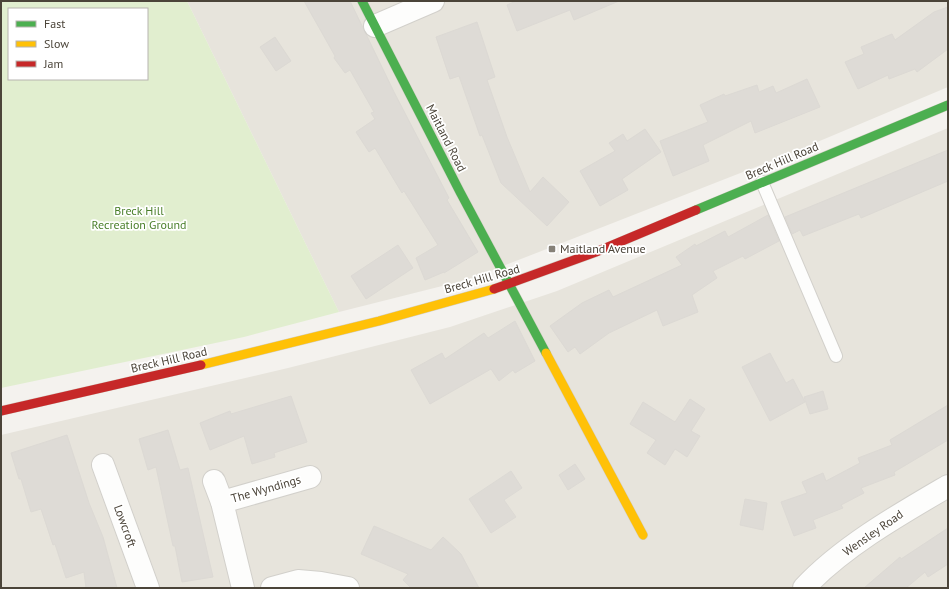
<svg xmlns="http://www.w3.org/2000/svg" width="949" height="589" font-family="'PT Sans',sans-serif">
<rect width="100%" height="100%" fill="#f4f2ee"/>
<g fill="#e7e4dc">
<path d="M187,1h761v86l-164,69 -314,123 -131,33z"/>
<path d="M948,128v460h-947v-153l287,-67 162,-41 107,-36z"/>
</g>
<path fill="#e1eecf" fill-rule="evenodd" d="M1,1h186l152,311 -95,25 -243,51zM9,9h138v70h-138z"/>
<g fill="#dedbd6" stroke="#dcd9d4">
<path d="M304,1h46l44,91 55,106 -2,2 31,52 -34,21v-1l-19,8 -9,-22 22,-13 -34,-54 -2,2 -27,-45 -6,4 -13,-20 19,-13 -4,-6 3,-1 -24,-42 -5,3 -11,-15 1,-2z"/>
<path d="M516,1h103l-45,19 -4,-10 -53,21 -10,-26z"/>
<path d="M948,7v42l-31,23 -2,-3 -26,10 -1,-4 -30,14 -13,-27 19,-8 -3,-7 31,-13 3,6 39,-28z"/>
<path d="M477,22l18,55 -8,3 20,57 23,55 13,-15 26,25 -22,24 -46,-43 -19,-48 -2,1 -21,-60 -9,3 -14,-42z"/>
<path d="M275,37l16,24 -15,10 -16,-24z"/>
<path d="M807,79l13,28 -65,26 -4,-12 -48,24 6,16 -36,15 -13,-35 48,-19 -8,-17 24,-11 1,2 32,-11 2,7 14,-6 3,7z"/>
<path d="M645,129l16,23 -39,27 6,11 -28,16 -20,-35 35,-20 -6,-8 14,-9 4,7z"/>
<path d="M948,150v31l-87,37 -2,-4 -56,22 -3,-6 -8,4 -7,-17z"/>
<path d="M768,215l11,26 -34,18 -2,-3 -30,15 4,7 -25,17 6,17 -35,14 -6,-16 -48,23 -29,21 -5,-7 -7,5 -18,-26 32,-23 27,-13 4,7 69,-32 -6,-8 19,-13 1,2 29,-15 3,6z"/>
<path d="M398,245l15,23 -47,31 -15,-23z"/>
<path d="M515,321l20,40 -20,12 -2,-3 -14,11 -8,-12 -61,35 -19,-34 31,-17 3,6 39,-26 4,5z"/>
<path d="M770,353l16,30 7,-4 12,23 -35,19 -28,-54z"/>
<path d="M823,391l5,18 -18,5 -6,-17z"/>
<path d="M291,396l16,46 -33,11 1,4 -23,7 -8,-28 -34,14 -10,-27 30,-12 1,3z"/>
<path d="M690,399l15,10 -14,22 9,5 -13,21 -12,-8 -10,16 -18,-12 9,-13 -26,-16 13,-22 32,20z"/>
<path d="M948,405v35l-54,32 1,3 -34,13 3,5 -23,12 2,3 -30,12 3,8 -22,8 -13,-34 26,-9 -5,-11 21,-9 3,8 34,-18 -2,-5 34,-13 -2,-5z"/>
<path d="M168,430l12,40 8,-2 25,109 -31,5 -7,-36h-2l-17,-79 -8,3 -9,-31z"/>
<path d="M67,435l22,68 14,34 14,51h-31l-2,-16 -18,6 -11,-34 -2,1 -12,-36 -10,3 -10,-33h-2l-8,-26z"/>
<path d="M575,464l10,15 -17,11 -9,-15z"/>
<path d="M511,471l11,17 -18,12 12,17 -25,16 -22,-34z"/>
<path d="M745,499l22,4 -4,27 -23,-5z"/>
<path d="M374,526l57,24 12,-13 18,17 18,34h-68l-8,-8 5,-6 -47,-20z"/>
<path d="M948,528v36l-20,13 -3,-5 -19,16h-42l36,-31 1,2z"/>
</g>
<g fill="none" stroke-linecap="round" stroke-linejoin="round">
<g stroke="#d2d0cb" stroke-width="14">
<path id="lane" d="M762,182l74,174"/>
</g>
<g stroke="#d2d0cb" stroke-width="24">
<g id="street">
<path d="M375,26l58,-25"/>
<path d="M103,465l45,123"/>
<path d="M214,481l8,21 21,86"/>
<path d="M222,502l88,-25"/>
<path d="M272,588l26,-7 23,2 27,5"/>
<path d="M804,588c38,-41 96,-74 144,-102"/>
</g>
</g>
<g stroke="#d3cfc5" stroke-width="10">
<g id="fast">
<path d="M362,1l98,191 86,161"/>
<path d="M696,210l252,-105"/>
</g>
</g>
<g stroke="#d3cfc5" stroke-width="10">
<g id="slow">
<path d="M546,353l97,182"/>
<path d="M201,365l178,-44 115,-32"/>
</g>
</g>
<g stroke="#d3cfc5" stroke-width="10">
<g id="jam">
<path d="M494,289l102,-37 100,-42"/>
<path d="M1,411l200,-46"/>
</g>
</g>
<use href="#lane" stroke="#fdfdfc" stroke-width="12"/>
<use href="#street" stroke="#fdfdfc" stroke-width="22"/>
<use href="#fast" stroke="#4caf50" stroke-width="9"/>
<use href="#slow" stroke="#ffc107" stroke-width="9"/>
<use href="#jam" stroke="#c62828" stroke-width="9"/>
</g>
<rect fill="#868178" stroke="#fff" stroke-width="1.5" x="548" y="245" width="8" height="8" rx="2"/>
<g text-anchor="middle" stroke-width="3.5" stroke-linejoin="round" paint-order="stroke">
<g font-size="12" fill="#4b4439" stroke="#fff">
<text transform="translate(446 138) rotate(63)" y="4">Maitland Road</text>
<text transform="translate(782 161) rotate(-23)" y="4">Breck Hill Road</text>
<text transform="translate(482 279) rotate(-16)" y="4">Breck Hill Road</text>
<text transform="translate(169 360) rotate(-13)" y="4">Breck Hill Road</text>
<text transform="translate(266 489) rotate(-16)" y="4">The Wyndings</text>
<text transform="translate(125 526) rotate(70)" y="4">Lowcroft</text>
<text transform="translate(873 533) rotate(-35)" y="4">Wensley Road</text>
</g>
<g font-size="12" fill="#4a7f2a" stroke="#fff">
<text x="139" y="215">Breck Hill<tspan x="139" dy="14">Recreation Ground</tspan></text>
</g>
<g font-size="12" fill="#4b4439" stroke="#fff" text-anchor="start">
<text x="560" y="253">Maitland Avenue</text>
</g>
</g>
<rect width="949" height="589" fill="none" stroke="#4b4439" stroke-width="4"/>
<rect x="8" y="8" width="140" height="72" fill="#ffffff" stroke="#b7b4b0"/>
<rect x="16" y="21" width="20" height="6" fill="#4caf50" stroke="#b7b4b0"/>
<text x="44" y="28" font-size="12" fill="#4b4439">Fast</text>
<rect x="16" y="41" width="20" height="6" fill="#ffc107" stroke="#b7b4b0"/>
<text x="44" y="48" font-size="12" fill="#4b4439">Slow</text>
<rect x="16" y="61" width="20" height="6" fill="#c62828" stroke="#b7b4b0"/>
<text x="44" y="68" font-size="12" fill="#4b4439">Jam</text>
</svg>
